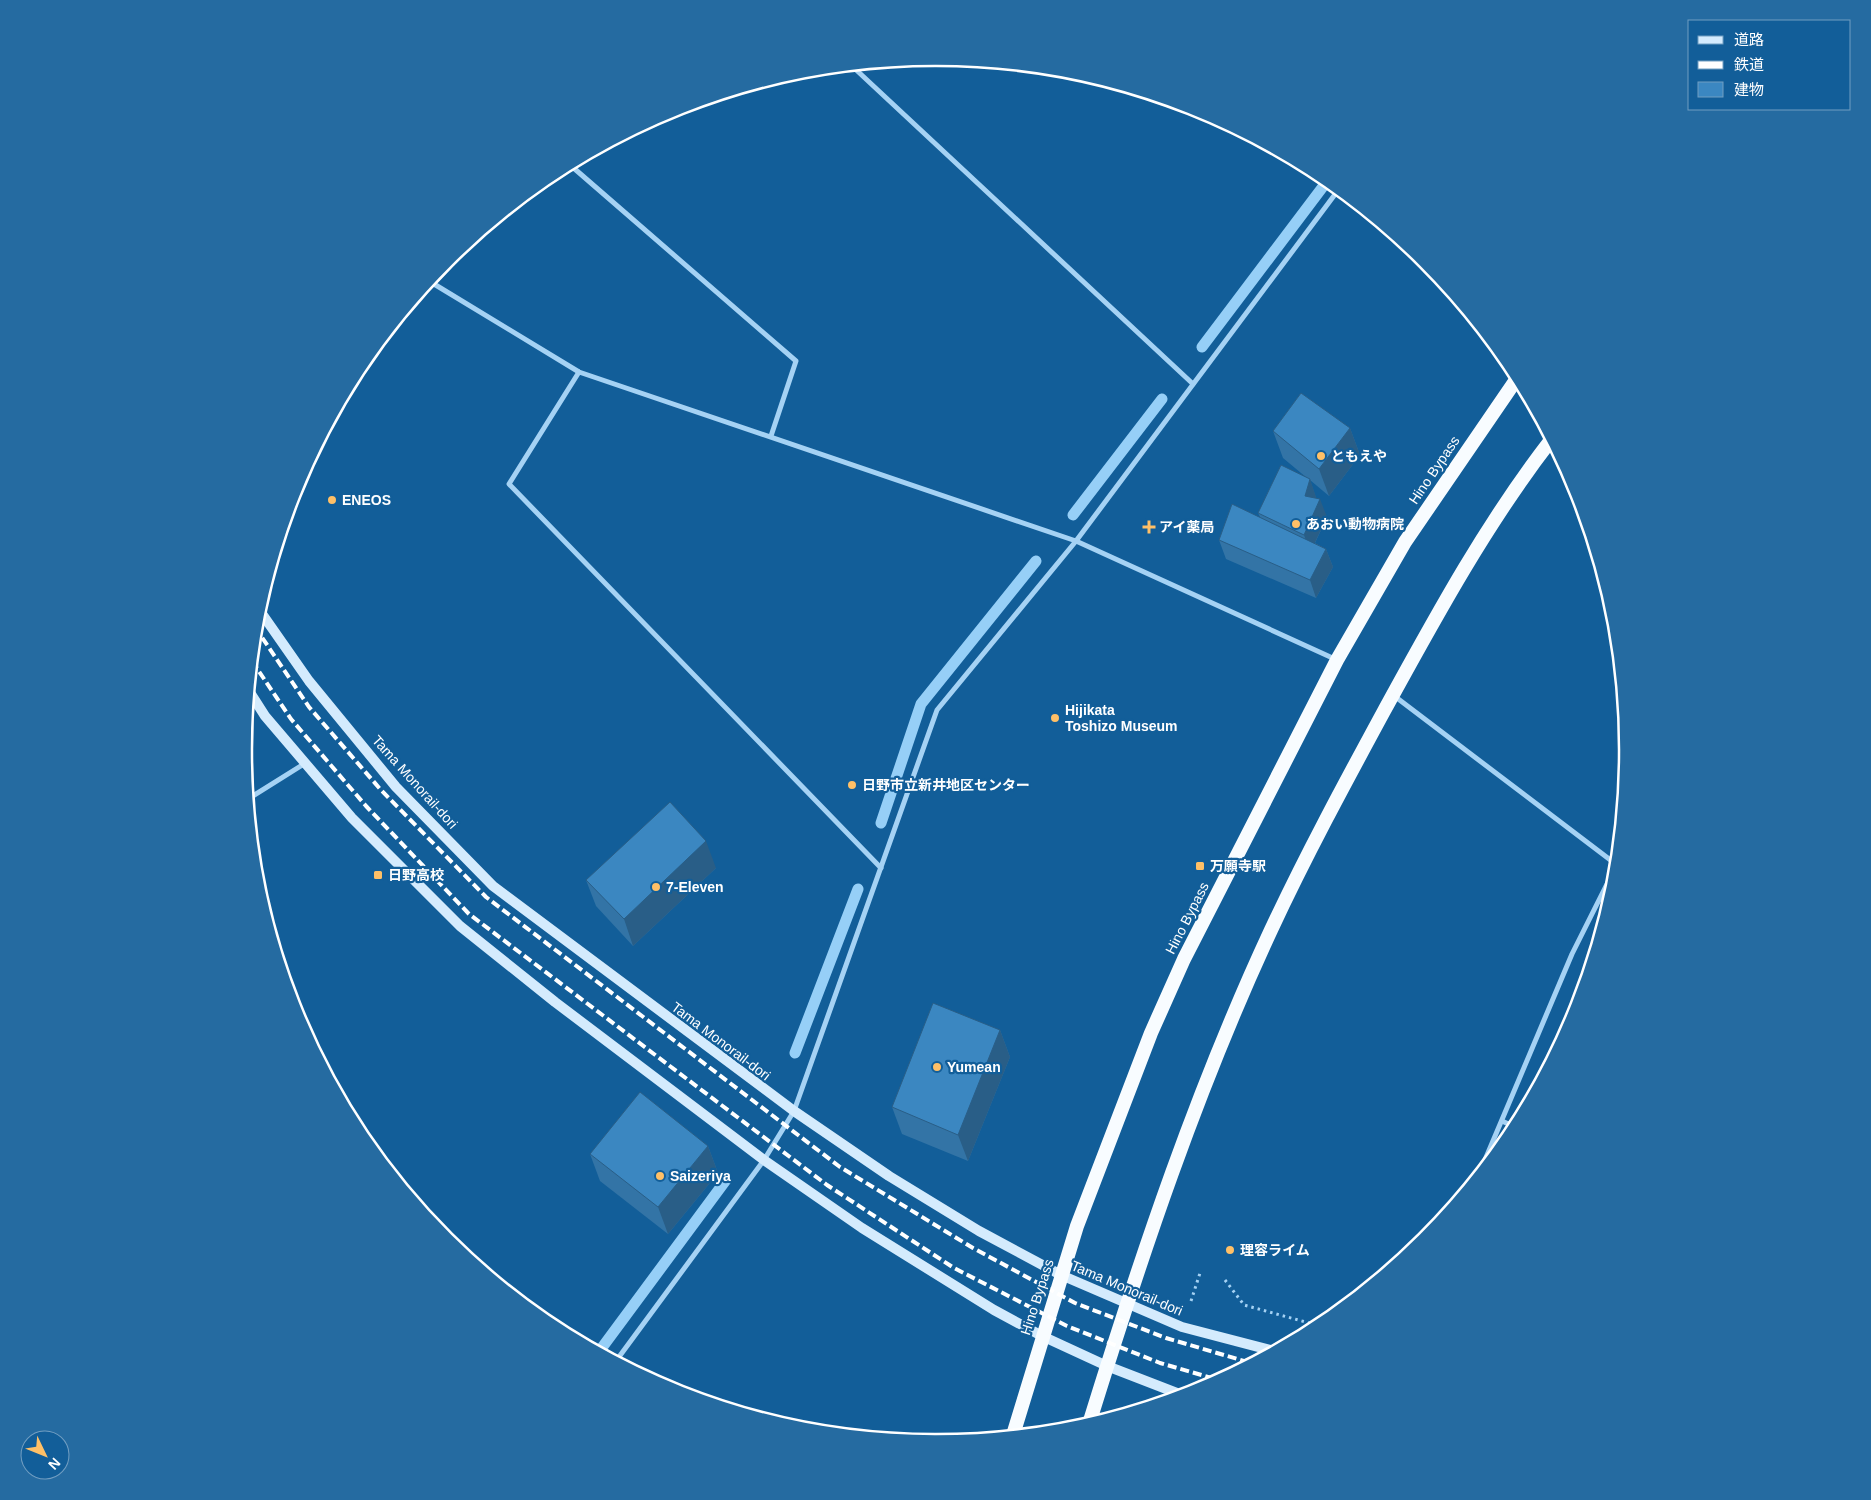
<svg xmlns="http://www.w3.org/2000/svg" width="1871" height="1500" font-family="Arial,'Noto Sans JP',sans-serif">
<rect width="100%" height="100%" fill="#125e99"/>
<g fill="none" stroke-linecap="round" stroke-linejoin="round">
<g stroke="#96cff7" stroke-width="11">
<path d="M1202,347l126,-167"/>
<path d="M1073,515l89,-116"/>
<path d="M881,823l40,-119 115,-143"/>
<path d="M795,1053l63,-164"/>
<path d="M601,1349l125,-169"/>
</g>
<g stroke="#a5d2f4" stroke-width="3" stroke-dasharray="2.5 4" stroke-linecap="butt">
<path d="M1225,1280l19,25 76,21"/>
<path d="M1191,1301l9,-28"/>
</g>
<g stroke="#a5d2f4" stroke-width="5">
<path d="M852,66l341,318"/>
<path d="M569,164l227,197 -25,75"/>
<path d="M429,281l150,91 497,169 261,119"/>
<path d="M579,372l-70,112 372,384"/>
<path d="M1393,695l224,170"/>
<path d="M248,799l56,-35"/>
<path d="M1502,1121l13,6"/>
<path d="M1479,1174l93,-220 45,-90"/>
<path d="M616,1361l148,-201 30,-49 143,-401 139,-169 263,-352"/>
</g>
<g stroke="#d4ebfd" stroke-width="10">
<path d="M258,608l51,73 87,106 97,99 301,225 95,65 90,55 82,44 121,52 92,24"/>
<path d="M249,691l16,25 87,102 108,108 95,76 209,158 98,68 132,82 48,26 65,30 75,29"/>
</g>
<g stroke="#f8fcff" stroke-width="14">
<path d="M1089,1424c52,-168 108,-335 182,-494 35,-75 74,-147 113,-219 51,-93 102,-187 167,-271"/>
<path d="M1013,1435l64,-209 74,-193 33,-74 153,-299 68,-118 113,-165"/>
</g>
<g stroke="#fff" stroke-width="4" stroke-dasharray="9 4" stroke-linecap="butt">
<path d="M255,627l54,80 72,83 105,107 354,270 133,81 102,55 91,35 85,25"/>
<path d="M252,661l39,58 75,87 103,108 358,271 127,83 113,58 93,37 59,17"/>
</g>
</g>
<g fill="#3374a6">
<path d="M1350,428l10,27 -31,41 -19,-16 6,18 11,19 -12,26 11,6 7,18 -17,31 -90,-39 -7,-19 41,-23 -2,-4 49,-35 -24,-20 -10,-27z"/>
<path d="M716,868l-83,78 -37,-40 -10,-26z"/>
<path d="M1000,1030l10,27 -42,104 -66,-27 -10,-27z"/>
<path d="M708,1146l10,27 -50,61 -68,-53 -10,-27z"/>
</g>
<g fill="#295e87">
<path d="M1350,428l10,27 -31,41 -10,-27z"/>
<path d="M1310,479l6,18 -4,17 -7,-18z"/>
<path d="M1320,499l7,18 -17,36 -6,-18z"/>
<path d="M1326,549l7,18 -17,31 -6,-18z"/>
<path d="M706,841l10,27 -83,78 -9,-27z"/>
<path d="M1000,1030l10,27 -42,104 -10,-26z"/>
<path d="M708,1146l10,27 -50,61 -10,-27z"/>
</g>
<g fill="#3b87c1" stroke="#295e87">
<path d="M1301,393l49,35 -31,41 -46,-38z"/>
<path d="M1281,465l29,14 -5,17 15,3 -16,36 -46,-22z"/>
<path d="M1232,504l94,45 -16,31 -91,-40z"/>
<path d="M670,802l36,39 -82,78 -38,-39z"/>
<path d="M933,1003l67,27 -42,105 -66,-28z"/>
<path d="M640,1092l68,54 -50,61 -68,-53z"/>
</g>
<g fill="#ffc067" stroke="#125e99" stroke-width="2">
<circle cx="1321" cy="456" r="5"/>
<circle cx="332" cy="500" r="5"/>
<circle cx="1296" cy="524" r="5"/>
<path d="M1146.5 519.5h5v5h5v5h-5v5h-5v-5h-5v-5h5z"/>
<circle cx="1055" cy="718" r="5"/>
<circle cx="852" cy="785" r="5"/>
<rect x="1195" y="861" width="10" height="10" rx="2.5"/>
<rect x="373" y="870" width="10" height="10" rx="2.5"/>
<circle cx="656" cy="887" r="5"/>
<circle cx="937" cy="1067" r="5"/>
<circle cx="660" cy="1176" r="5"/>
<circle cx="1230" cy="1250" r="5"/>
</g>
<g text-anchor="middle" stroke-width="4.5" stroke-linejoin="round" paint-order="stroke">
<g font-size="14" font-weight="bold" fill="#fff" stroke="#125e99" text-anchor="start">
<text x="1331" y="461">ともえや</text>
<text x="342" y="505">ENEOS</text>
<text x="1306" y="529">あおい動物病院</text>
<text x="1159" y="532">アイ薬局</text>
<text x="1065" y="715">Hijikata<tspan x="1065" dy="16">Toshizo Museum</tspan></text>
<text x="862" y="790">日野市立新井地区センター</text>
<text x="1210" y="871">万願寺駅</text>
<text x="388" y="880">日野高校</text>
<text x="666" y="892">7-Eleven</text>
<text x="947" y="1072">Yumean</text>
<text x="670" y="1181">Saizeriya</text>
<text x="1240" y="1255">理容ライム</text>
</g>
<g font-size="14" fill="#fff" stroke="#125e99">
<text transform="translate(1434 470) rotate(-56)" y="5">Hino Bypass</text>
<text transform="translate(415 782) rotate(48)" y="5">Tama Monorail-dori</text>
<text transform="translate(1187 918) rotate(-63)" y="5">Hino Bypass</text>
<text transform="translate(721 1041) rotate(37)" y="5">Tama Monorail-dori</text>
<text transform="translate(1127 1288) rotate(23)" y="5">Tama Monorail-dori</text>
<text transform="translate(1037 1297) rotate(-72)" y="5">Hino Bypass</text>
</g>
</g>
<path d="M0 0H1871V1500H0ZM935 66H936A683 683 0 0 1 1619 749V751A683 683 0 0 1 936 1434H935A683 683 0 0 1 252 751V749A683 683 0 0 1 935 66Z" fill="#256ba1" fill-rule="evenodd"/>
<path fill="none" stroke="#fff" stroke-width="2.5" d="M935 66H936A683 683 0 0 1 1619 749V751A683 683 0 0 1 936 1434H935A683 683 0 0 1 252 751V749A683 683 0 0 1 935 66Z"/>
<rect x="1688" y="20" width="162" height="90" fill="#125e99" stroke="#719ec2"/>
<rect x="1698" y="36" width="25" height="8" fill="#d4ebfd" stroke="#719ec2"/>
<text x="1734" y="45" font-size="15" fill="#ffffff">道路</text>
<rect x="1698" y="61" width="25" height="8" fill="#ffffff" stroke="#719ec2"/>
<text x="1734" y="70" font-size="15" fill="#ffffff">鉄道</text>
<rect x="1698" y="82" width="25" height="15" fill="#3b87c1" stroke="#719ec2"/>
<text x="1734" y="95" font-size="15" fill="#ffffff">建物</text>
<g transform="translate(45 1455) rotate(133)"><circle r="24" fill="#125e99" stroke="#719ec2"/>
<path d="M0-4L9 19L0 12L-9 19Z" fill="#ffc067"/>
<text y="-8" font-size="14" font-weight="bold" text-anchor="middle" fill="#ffffff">N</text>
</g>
</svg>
